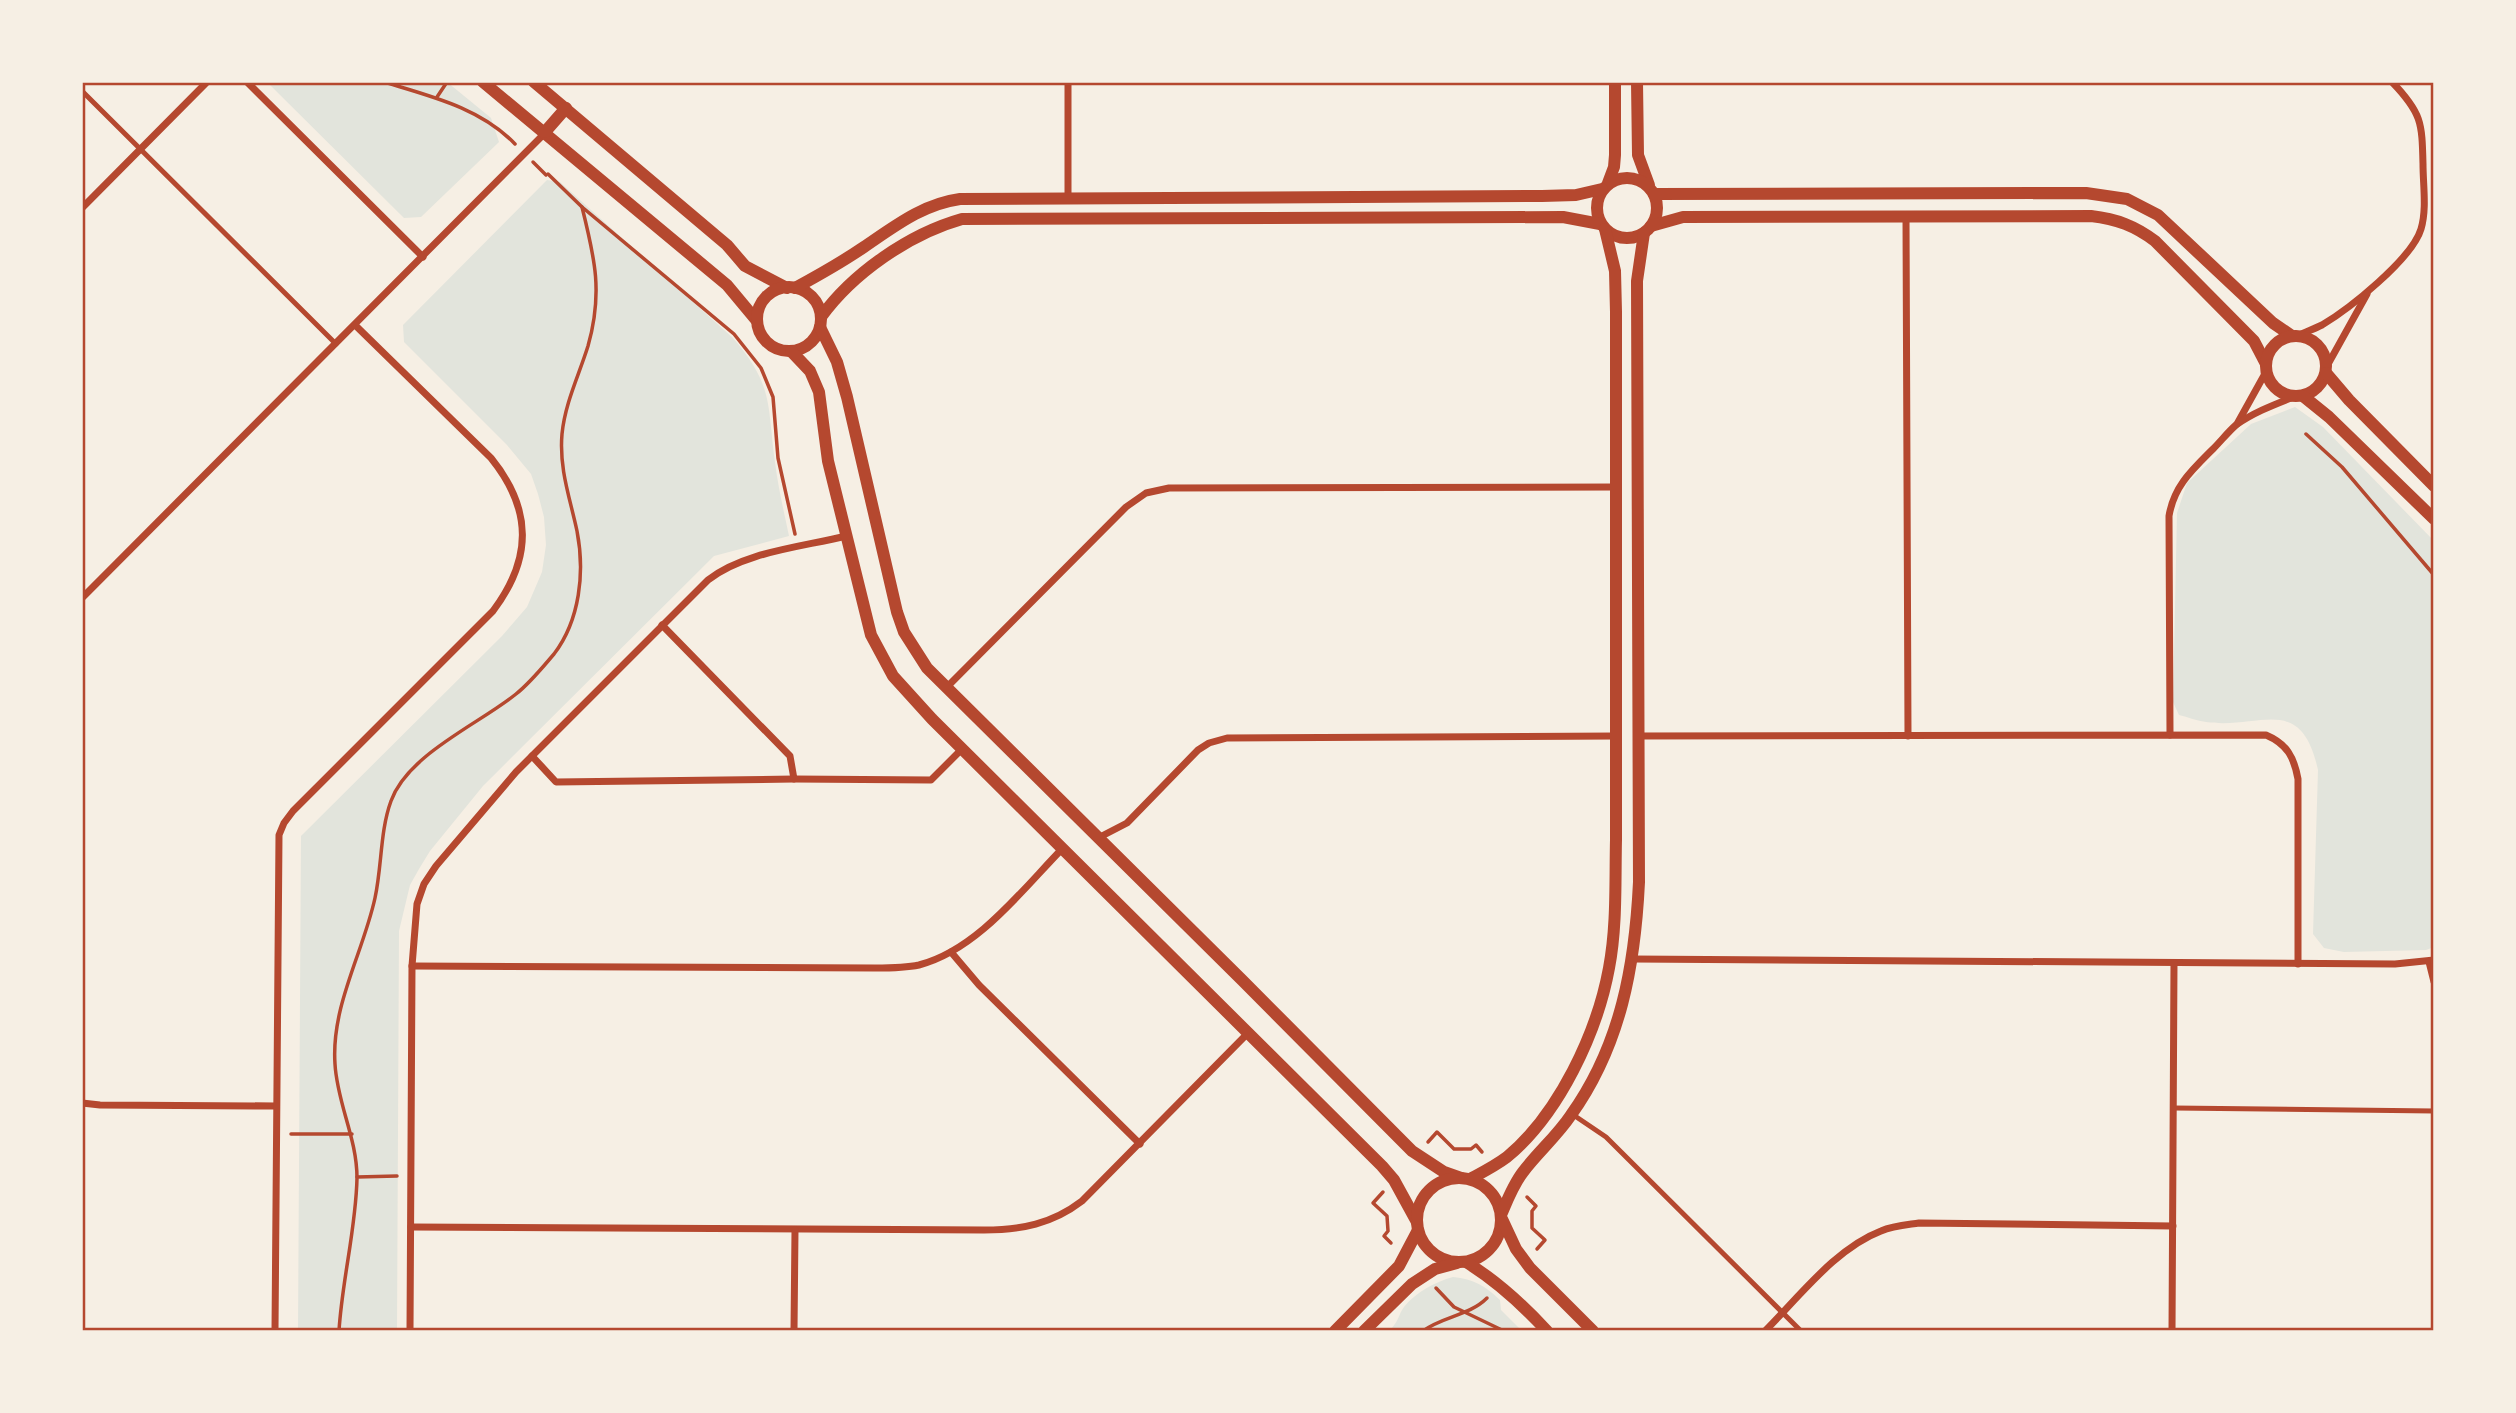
<svg xmlns="http://www.w3.org/2000/svg" width="2516" height="1413" font-family="Raleway,sans-serif">
<rect width="100%" height="100%" fill="#f6efe4"/>
<g fill="#e2e4dc">
<path d="M267,82h180l44,36 8,24 -78,75 -17,1z"/>
<path d="M547,180l13,2 173,156c41,48 34,66 42,124 3,25 9,50 14,74l-75,20 -231,230 -53,65 -11,18 -9,16 -11,46 -2,400h-99l3,-495 201,-200 25,-29 15,-35 4,-27 -2,-28 -6,-23 -7,-20 -24,-29 -103,-103 -1,-17z"/>
<path d="M2295,407l28,20 111,114v406l-8,3 -82,2 -20,-4 -11,-14 5,-164c-17,-78 -58,-40 -112,-48 -9,-1 -18,-5 -27,-7l-6,-13 4,-189 10,-30 64,-59z"/>
<path d="M1453,1277c21,2 32,9 47,23l1,10 21,21h-133c11,-11 9,-16 15,-24 12,-15 31,-25 49,-30z"/>
</g>
<g fill="none" stroke-linecap="round" stroke-linejoin="round">
<g stroke="#b5482f" stroke-width="3.5">
<path d="M384,82c46,14 97,26 131,62"/>
<path d="M437,97l10,-15"/>
<path d="M533,162l13,13"/>
<path d="M548,174l34,33 152,127 27,34 12,29 5,61 17,76"/>
<path d="M2306,434l36,33 92,108"/>
<path d="M291,1134h61"/>
<path d="M1428,1142l9,-10 17,17h17l5,-4 6,7"/>
<path d="M357,1177l40,-1"/>
<path d="M1383,1192l-10,11 14,13 1,15 -4,5 7,7"/>
<path d="M1527,1197l9,9 -4,5v17l13,12 -8,9"/>
<path d="M1436,1288l18,19 50,24"/>
<path d="M339,1331c3,-51 17,-102 18,-153 0,-40 -20,-75 -22,-114 -4,-58 28,-111 40,-166 7,-32 5,-67 16,-97 17,-47 88,-77 125,-107 14,-11 26,-26 38,-40 26,-34 31,-82 23,-123 -7,-33 -18,-62 -15,-97 3,-31 17,-59 26,-88 15,-53 7,-87 -6,-139"/>
<path d="M1423,1331c20,-15 46,-15 64,-33"/>
</g>
<g stroke="#b5482f" stroke-width="5">
<path d="M82,91l254,253"/>
<path d="M2174,1108l260,3"/>
<path d="M1572,1114l34,23 195,194"/>
</g>
<g stroke="#b5482f" stroke-width="7">
<path d="M247,82l176,175"/>
<path d="M1068,82v115"/>
<path d="M82,208l125,-126"/>
<path d="M1906,216l2,520"/>
<path d="M2297,336c8,-4 17,-7 25,-11 27,-16 90,-66 99,-96 6,-20 2,-44 2,-65 -1,-41 -1,-51 -31,-82"/>
<path d="M2327,366l40,-72"/>
<path d="M2237,424l30,-54"/>
<path d="M82,598l463,-465"/>
<path d="M662,625l128,131 4,23"/>
<path d="M947,687l179,-180 20,-14 23,-5 446,-1"/>
<path d="M2170,735l-1,-219c5,-30 23,-46 44,-67 8,-8 15,-17 23,-24 18,-13 40,-21 60,-29"/>
<path d="M1638,736l628,-1c21,9 28,22 32,44v185"/>
<path d="M532,756l24,26 238,-3 137,1 31,-31"/>
<path d="M1098,838l29,-15 71,-73 11,-7 18,-5 388,-2"/>
<path d="M951,952l28,33 161,159"/>
<path d="M1633,959l762,5 39,-4"/>
<path d="M2429,962l5,20"/>
<path d="M412,966l463,2c15,0 30,0 44,-3 58,-15 103,-75 143,-116"/>
<path d="M82,1103l18,2 176,1"/>
<path d="M411,1227l573,3c37,0 68,-6 98,-29l166,-168"/>
<path d="M275,1331l4,-496 5,-12 9,-12 200,-200c39,-52 40,-101 -2,-153l-136,-133"/>
<path d="M410,1331l2,-365 5,-62 7,-20 12,-18 80,-94 192,-192c35,-28 94,-33 138,-44"/>
<path d="M794,1331l1,-101"/>
<path d="M1765,1331c34,-34 71,-83 116,-100 12,-5 25,-6 38,-8l254,3"/>
<path d="M2172,1331l2,-368"/>
</g>
<g stroke="#b5482f" stroke-width="12">
<path d="M483,82l244,203 30,36"/>
<path d="M534,82l193,163 18,21 42,22"/>
<path d="M1637,82l1,73 11,30"/>
<path d="M545,132l21,-24"/>
<circle cx="1627" cy="208" r="30"/>
<path d="M1608,183l6,-16 1,-12v-73"/>
<path d="M1654,194l432,-1 41,6 31,16 115,108 19,13"/>
<path d="M1651,226l32,-9 408,-1c26,3 44,10 64,25l99,100 12,23"/>
<circle cx="789" cy="319" r="32"/>
<path d="M795,288c24,-13 47,-26 69,-41 31,-21 59,-43 96,-48l582,-3 34,-1 26,-6"/>
<path d="M821,317c32,-44 88,-83 141,-98l601,-2 37,7"/>
<path d="M820,327l17,35 10,35 50,215 7,20 23,36 315,312 170,171 32,21 17,6"/>
<circle cx="2296" cy="366" r="30"/>
<path d="M791,351l19,20 9,21 9,69 43,174 22,41 39,43 450,447 12,14 23,42"/>
<path d="M2326,373l23,27 85,86"/>
<path d="M2303,396l26,21 105,102"/>
<circle cx="1459" cy="1220" r="42"/>
<path d="M1470,1179c13,-7 25,-13 37,-22 52,-43 90,-124 102,-189 8,-42 6,-86 7,-128v-528l-1,-41 -10,-42"/>
<path d="M1501,1215c6,-14 12,-30 22,-43 15,-20 34,-36 48,-57 50,-70 64,-150 68,-233l-2,-601 7,-48"/>
<path d="M1502,1219l14,30 14,19 63,63"/>
<path d="M1466,1262c31,19 56,42 81,69"/>
<path d="M1335,1331l64,-65 19,-36"/>
<path d="M1364,1331l48,-47 23,-15 22,-6"/>
</g>
</g>
<rect width="2516" height="1413" fill="none" stroke="#f6efe4" stroke-width="168"/>
<rect x="84" y="84" width="2348" height="1245" fill="none" stroke="#b5482f" stroke-width="2.5"/>
</svg>
